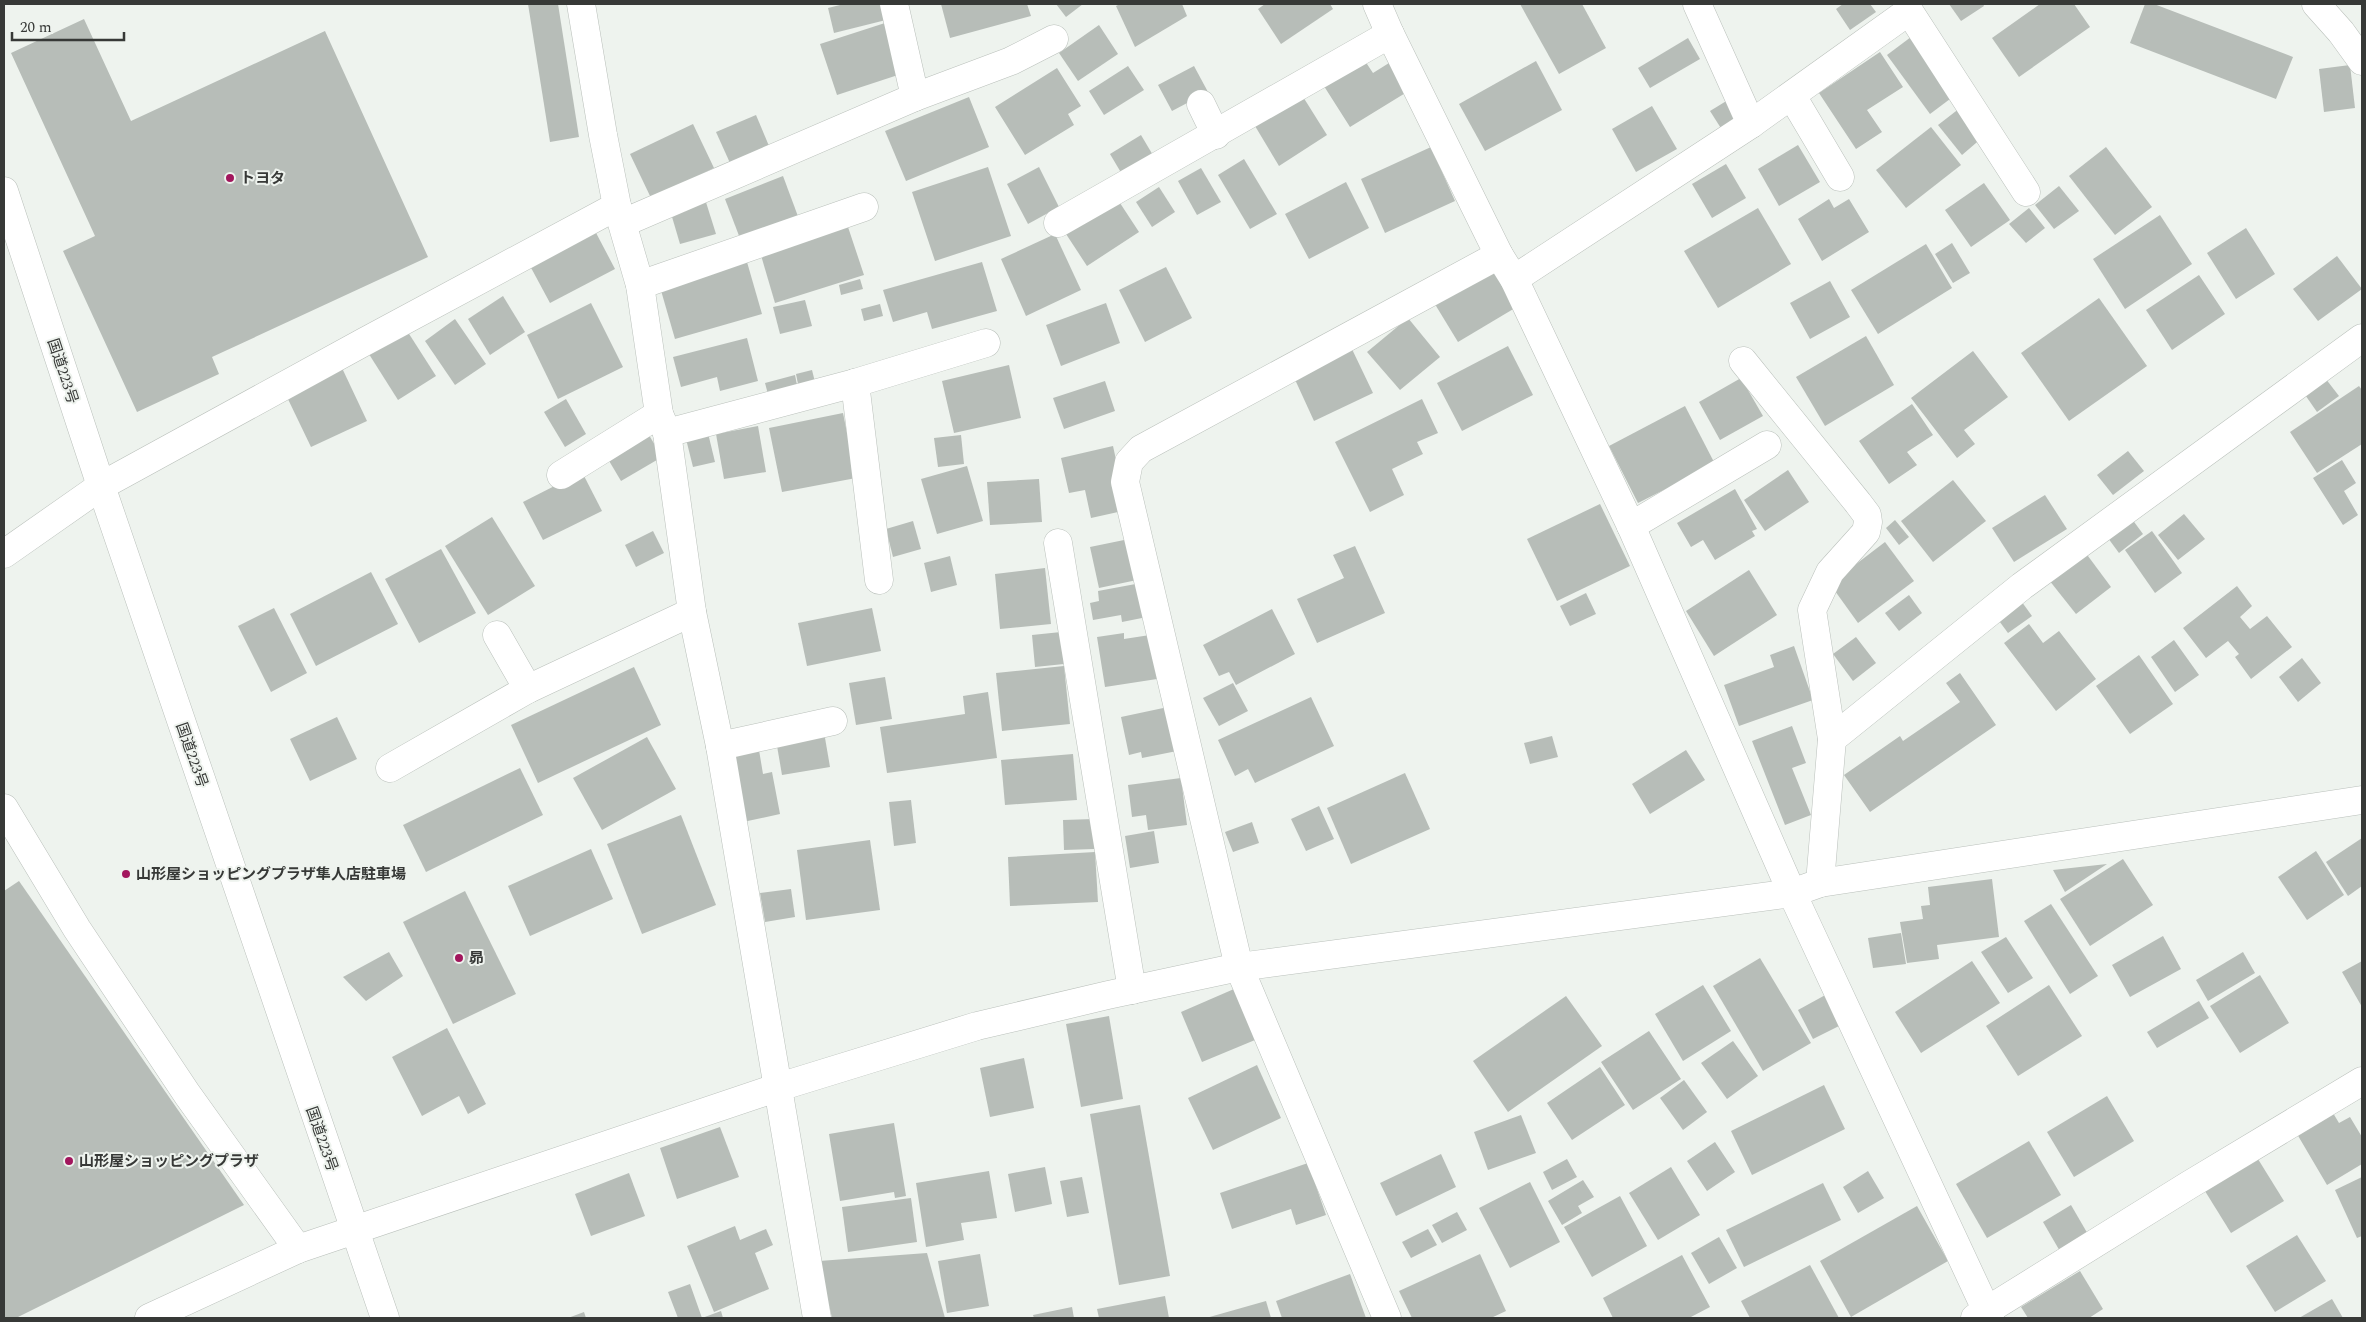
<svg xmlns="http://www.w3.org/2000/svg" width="2366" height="1322" font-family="Spectral,'Noto Sans JP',serif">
<rect width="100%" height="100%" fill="#eef3ee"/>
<g fill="#b7bdb8">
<path d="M528,4h30l21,133 -29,5z"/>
<path d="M844,4h42l4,15 -56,14 -6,-25z"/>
<path d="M941,4h86l4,12 -81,22z"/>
<path d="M1056,4h27l-17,13z"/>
<path d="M1120,4h62l5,12 -52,31 -19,-41z"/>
<path d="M1265,4h65l3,5 -52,35 -23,-35z"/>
<path d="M1520,4h62l24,44 -47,26z"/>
<path d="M1843,4h27l6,8 -26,18 -14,-21z"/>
<path d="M1949,4h34l1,2 -23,15z"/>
<path d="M2040,4h34l16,23 -71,50 -27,-39z"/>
<path d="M2145,4h9l139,53 -17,42 -146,-56z"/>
<path d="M84,19l47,102 194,-90 103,226 -216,100 7,17 -82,38 -74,-161 32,-15 -84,-183z"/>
<path d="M885,23l16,51 -64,21 -17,-51z"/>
<path d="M1099,25l19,29 -40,27 -19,-28z"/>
<path d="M1915,34l43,59 -28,21 -43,-59z"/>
<path d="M1688,38l12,21 -50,29 -12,-20z"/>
<path d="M1880,52l23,35 -36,23 15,22 -26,17 -37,-56z"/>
<path d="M1363,58l10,15 16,-10 18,29 -57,35 -28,-44z"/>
<path d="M1536,61l26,49 -77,41 -26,-47z"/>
<path d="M2350,65l5,43 -31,4 -5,-43z"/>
<path d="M1128,66l16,24 -40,25 -15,-24z"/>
<path d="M1194,66l14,26 -36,19 -14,-26z"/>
<path d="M1057,68l24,38 -13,8 6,11 -49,30 -30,-48z"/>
<path d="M1300,92l27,43 -48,31 -27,-45z"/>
<path d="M969,97l20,50 -83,34 -21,-50z"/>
<path d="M1728,100l14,21 -18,12 -14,-22z"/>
<path d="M1652,106l25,43 -41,23 -24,-43z"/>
<path d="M1960,108l23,29 -21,18 -24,-30z"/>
<path d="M756,115l13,31 -39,17 -14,-31z"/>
<path d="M693,124l21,44 -63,30 -21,-44z"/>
<path d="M1931,127l30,38 -55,43 -30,-38z"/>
<path d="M1141,135l16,27 -31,19 -16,-27z"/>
<path d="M1798,145l22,37 -41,24 -21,-37z"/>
<path d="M1431,147l24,54 -70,32 -24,-54z"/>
<path d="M2106,147l46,60 -37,28 -46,-59z"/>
<path d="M1244,159l33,55 -27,15 -32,-54z"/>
<path d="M1726,164l20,34 -34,20 -20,-34z"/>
<path d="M988,167l23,69 -76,25 -23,-69z"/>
<path d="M1039,167l20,40 -31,17 -21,-40z"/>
<path d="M1201,168l20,34 -24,13 -19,-34z"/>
<path d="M783,176l16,43 -58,22 -16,-42z"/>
<path d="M1346,182l23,46 -60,31 -24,-45z"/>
<path d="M1984,183l26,37 -39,27 -26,-37z"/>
<path d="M2059,186l20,25 -25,18 -19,-24z"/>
<path d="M1159,187l16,25 -23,15 -16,-25z"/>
<path d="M705,199l11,35 -36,10 -10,-34z"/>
<path d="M1829,199l5,9 15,-9 20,33 -47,29 -24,-42z"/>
<path d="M1118,200l21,32 -52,34 -21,-32z"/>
<path d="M1758,208l33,56 -73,44 -34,-57z"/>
<path d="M2029,208l16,20 -19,15 -17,-19z"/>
<path d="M2160,215l32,49 -67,45 -32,-50z"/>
<path d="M847,224l17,51 -89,28 -15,-51z"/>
<path d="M2246,228l29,46 -39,25 -29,-46z"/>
<path d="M594,229l21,40 -65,34 -21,-39z"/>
<path d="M1055,234l26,56 -55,26 -25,-57z"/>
<path d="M1952,243l18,30 -17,10 -18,-29z"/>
<path d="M1926,244l26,44 -74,46 -27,-44z"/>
<path d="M2337,256l25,33 -44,32 -25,-32z"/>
<path d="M747,262l15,52 -87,25 -15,-52z"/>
<path d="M982,262l15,49 -65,18 -5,-17 -34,10 -10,-32z"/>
<path d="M1490,266l25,42 -57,34 -25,-41z"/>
<path d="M1166,267l26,51 -47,24 -26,-52z"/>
<path d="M2199,275l26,39 -53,36 -26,-40z"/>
<path d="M860,279l3,10 -22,6 -2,-10z"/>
<path d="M1830,281l20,36 -40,22 -20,-36z"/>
<path d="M503,296l22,36 -35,23 -22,-36z"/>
<path d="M2099,298l48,68 -78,55 -48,-68z"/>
<path d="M805,300l7,26 -32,8 -7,-27z"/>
<path d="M591,303l32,64 -65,32 -31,-64z"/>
<path d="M1106,303l14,40 -59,23 -15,-41z"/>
<path d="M880,304l3,12 -19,5 -3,-12z"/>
<path d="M1408,318l32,39 -40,33 -33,-38z"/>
<path d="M455,319l31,45 -31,21 -30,-44z"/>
<path d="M404,326l32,50 -38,24 -31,-49z"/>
<path d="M1866,336l28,49 -69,41 -29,-49z"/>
<path d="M747,338l11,43 -38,10 -3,-14 -36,10 -8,-30z"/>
<path d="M1350,345l23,48 -59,28 -22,-48z"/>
<path d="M1508,346l25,49 -71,36 -25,-48z"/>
<path d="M1973,351l35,46 -44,33 11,14 -18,14 -46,-60z"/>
<path d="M1009,365l12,53 -67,15 -12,-52z"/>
<path d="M342,368l25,53 -56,26 -25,-52z"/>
<path d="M812,370l4,16 -17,3 -3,-15z"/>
<path d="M2322,374l17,22 -22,16 -16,-23z"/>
<path d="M795,375l3,15 -29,8 -4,-15z"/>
<path d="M1741,378l22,38 -43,24 -21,-38z"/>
<path d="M1105,381l10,30 -51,18 -11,-31z"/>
<path d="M2359,386l3,4v54l-45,29 -27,-41z"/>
<path d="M566,399l20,35 -21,13 -21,-35z"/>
<path d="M1422,399l16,34 -21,9 6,12 -31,15 12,26 -34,17 -35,-70z"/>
<path d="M1912,404l21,31 -26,17 10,13 -28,19 -30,-43z"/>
<path d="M1685,406l30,58 -77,39 -29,-57z"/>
<path d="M843,413l13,65 -74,14 -13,-64z"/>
<path d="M758,426l8,46 -42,7 -8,-45z"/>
<path d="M707,429l8,33 -22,5 -8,-32z"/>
<path d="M646,430l16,27 -41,24 -16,-27z"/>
<path d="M961,435l3,29 -26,3 -4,-29z"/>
<path d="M1113,446l14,64 -36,8 -6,-28 -16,3 -8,-35z"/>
<path d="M2128,451l16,20 -31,24 -16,-20z"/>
<path d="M2342,460l14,23 -12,8 14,24 -15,10 -30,-47z"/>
<path d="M967,466l16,55 -46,13 -16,-55z"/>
<path d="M1788,470l21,32 -44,29 -21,-31z"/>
<path d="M582,472l20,39 -59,29 -20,-38z"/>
<path d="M1039,479l3,43 -52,3 -3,-43z"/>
<path d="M1953,480l33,41 -53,41 -32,-41z"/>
<path d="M1735,489l22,40 -5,2 3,5 -40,24 -12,-20 -12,7 -14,-24z"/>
<path d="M2045,495l22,34 -53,33 -22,-34z"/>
<path d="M1600,504l30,62 -73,35 -30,-62z"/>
<path d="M2184,514l21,25 -27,21 -20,-25z"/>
<path d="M2129,515l14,19 -24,19 -14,-19z"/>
<path d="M492,517l43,69 -47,29 -43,-69z"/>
<path d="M1895,520l14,17 -10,8 -13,-17z"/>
<path d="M913,521l8,28 -28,8 -7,-28z"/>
<path d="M653,531l11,22 -28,14 -11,-22z"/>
<path d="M2152,531l30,42 -27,20 -30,-43z"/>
<path d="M1129,539l8,41 -38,8 -9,-41z"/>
<path d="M1885,542l29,39 -56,42 -28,-39z"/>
<path d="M1355,546l30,67 -68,30 -20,-44 47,-21 -11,-23z"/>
<path d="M441,549l35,64 -57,30 -34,-64z"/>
<path d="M2085,552l26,35 -35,27 -27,-34z"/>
<path d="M950,556l7,29 -26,7 -7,-29z"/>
<path d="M1045,568l6,56 -51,5 -5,-55z"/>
<path d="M1749,570l28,45 -63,41 -28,-45z"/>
<path d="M371,572l27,52 -82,42 -26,-52z"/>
<path d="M1141,583l6,34 -25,5 -1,-7 -28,5 -3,-17 9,-2 -1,-10z"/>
<path d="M2237,586l15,20 -12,11 10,12 17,-13 25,31 -41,32 -16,-22 4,-3 -11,-13 -22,17 -23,-30z"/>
<path d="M1586,593l10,21 -26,12 -10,-20z"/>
<path d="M1909,595l13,18 -23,18 -14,-18z"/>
<path d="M2019,598l13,18 -24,17 -14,-19z"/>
<path d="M274,608l33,65 -36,19 -33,-66z"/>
<path d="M872,608l9,43 -74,15 -9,-43z"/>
<path d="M1272,609l23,45 -59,31 -7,-13 -10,4 -16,-31z"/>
<path d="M2029,624l14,19 16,-12 37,48 -40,32 -52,-68z"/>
<path d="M1061,632l3,32 -29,3 -3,-32z"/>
<path d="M1124,633v6l26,-4 7,44 -52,8 -8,-50z"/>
<path d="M1856,637l20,26 -23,18 -20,-27z"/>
<path d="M2174,640l25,35 -24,17 -24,-35z"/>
<path d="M1794,646l19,54 -74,26 -15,-41 50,-18 -4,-12z"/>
<path d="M2139,655l34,49 -43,30 -34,-48z"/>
<path d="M2302,658l19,25 -23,19 -19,-25z"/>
<path d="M1064,666l6,58 -68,7 -6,-58z"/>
<path d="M634,667l27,58 -123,58 -27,-58z"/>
<path d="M1960,673l36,52 -126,87 -26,-37 56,-39 3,5 57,-39 -14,-19z"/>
<path d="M885,677l7,42 -36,6 -7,-42z"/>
<path d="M1233,683l15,28 -29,15 -16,-28z"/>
<path d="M988,692l9,66 -110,15 -7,-46 85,-13 -2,-18z"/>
<path d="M1311,697l23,49 -79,37 -7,-14 -13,7 -17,-36z"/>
<path d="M1168,707l9,44 -35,7 -1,-6 -12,3 -8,-38z"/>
<path d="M337,717l20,42 -47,22 -20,-42z"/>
<path d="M1792,726l14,37 -14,5 19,47 -26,10 -33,-84z"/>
<path d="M824,732l6,35 -48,8 -6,-35z"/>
<path d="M1552,736l6,21 -28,7 -6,-21z"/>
<path d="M647,737l29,52 -74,41 -29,-52z"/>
<path d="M759,750l4,24 9,-2 8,42 -37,8 -12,-67z"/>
<path d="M1686,750l19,30 -55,34 -18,-30z"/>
<path d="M1073,754l4,46 -72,5 -4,-45z"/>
<path d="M520,768l23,47 -117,57 -23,-47z"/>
<path d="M1405,773l25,56 -79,35 -24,-56z"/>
<path d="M1181,778l6,47 -39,5 -2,-15 -14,2 -4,-32z"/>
<path d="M911,800l5,43 -22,3 -5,-44z"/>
<path d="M1319,806l15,33 -28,12 -15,-32z"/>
<path d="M681,815l35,90 -74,29 -35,-90z"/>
<path d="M1094,819v30l-30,1 -1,-30z"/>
<path d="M1252,822l7,21 -26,9 -8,-20z"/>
<path d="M1154,831l5,32 -29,5 -5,-32z"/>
<path d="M2362,838v48l-14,10 -22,-34z"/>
<path d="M870,840l10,70 -74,10 -9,-70z"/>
<path d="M591,849l22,50 -83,37 -22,-50z"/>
<path d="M2316,851l28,44 -37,25 -29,-43z"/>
<path d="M1095,852l3,50 -88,4 -2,-49z"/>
<path d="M2123,859l30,46 -63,41 -30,-47z"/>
<path d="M2107,864l-42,28 -12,-22z"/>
<path d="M1992,879l7,58 -62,8 2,14 -32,4 -7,-41 23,-3 -2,-13 9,-1 -2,-18z"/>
<path d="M19,881l225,324 -228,113h-12v-427z"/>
<path d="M791,889l4,28 -30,5 -5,-29z"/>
<path d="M465,891l51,103 -63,30 -50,-102z"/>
<path d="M2051,904l47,72 -28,18 -46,-73z"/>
<path d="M1901,933l5,31 -33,4 -5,-30z"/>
<path d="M2163,936l18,33 -51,28 -18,-32z"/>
<path d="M2006,937l27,41 -25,15 -27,-41z"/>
<path d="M389,952l14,24 -37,25 -23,-24z"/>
<path d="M2243,952l12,21 -47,28 -12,-21z"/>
<path d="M1760,958l51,85 -48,28 -50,-85z"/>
<path d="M1972,961l28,42 -79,50 -26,-41z"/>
<path d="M2362,961v46l-20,-35z"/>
<path d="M2260,975l29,48 -49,30 -30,-47z"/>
<path d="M1703,985l28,46 -48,30 -28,-47z"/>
<path d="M2049,985l33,51 -64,40 -32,-50z"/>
<path d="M1234,989l21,51 -53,22 -21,-50z"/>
<path d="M1829,993l16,30 -32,16 -15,-29z"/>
<path d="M1566,996l36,50 -94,66 -35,-51z"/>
<path d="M2199,1001l10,17 -52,30 -10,-16z"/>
<path d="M1109,1016l14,83 -42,8 -15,-83z"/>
<path d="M447,1028l39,76 -18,10 -9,-18 -37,20 -30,-59z"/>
<path d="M1649,1031l32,48 -48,31 -32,-48z"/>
<path d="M1733,1041l25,35 -31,23 -26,-36z"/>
<path d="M1024,1058l10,50 -44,9 -10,-49z"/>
<path d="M1257,1065l24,53 -68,32 -25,-52z"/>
<path d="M1600,1067l25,38 -53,35 -25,-37z"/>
<path d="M1684,1080l23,32 -24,18 -23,-32z"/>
<path d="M1824,1085l21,44 -93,46 -21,-44z"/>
<path d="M2107,1096l27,45 -60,36 -27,-45z"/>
<path d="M1140,1105l30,171 -51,9 -29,-171z"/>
<path d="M2333,1113l6,10 11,-6 12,20v27l-35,21 -30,-51z"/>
<path d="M1521,1115l15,38 -48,17 -14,-38z"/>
<path d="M894,1123l12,73 -11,2 -1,-6 -54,9 -11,-67z"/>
<path d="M720,1127l19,50 -62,22 -17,-51z"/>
<path d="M2029,1141l32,54 -74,43 -31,-54z"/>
<path d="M1715,1142l20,30 -28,19 -20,-30z"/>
<path d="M2253,1151l31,50 -53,32 -31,-50z"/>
<path d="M1441,1154l15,33 -60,29 -16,-33z"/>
<path d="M1567,1159l10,18 -25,13 -9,-18z"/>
<path d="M1308,1163l18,52 -30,10 -5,-16 -59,20 -12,-36z"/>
<path d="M1045,1167l7,37 -37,8 -7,-38z"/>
<path d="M1671,1167l29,48 -42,25 -29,-47z"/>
<path d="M989,1171l8,47 -36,5 3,17 -38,7 -10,-64z"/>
<path d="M1868,1171l16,27 -26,15 -15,-26z"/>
<path d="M629,1173l16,43 -54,20 -16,-42z"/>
<path d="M1082,1177l7,36 -22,4 -7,-36z"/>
<path d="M2362,1177v59l-5,2 -22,-48z"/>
<path d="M1583,1180l11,17 -16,9 4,7 -20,12 -14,-24z"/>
<path d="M1530,1182l30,60 -50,26 -31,-60z"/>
<path d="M1823,1183l18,37 -97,47 -18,-37z"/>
<path d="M1620,1196l27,50 -55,31 -28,-50z"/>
<path d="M911,1198l6,44 -69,10 -6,-45z"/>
<path d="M2071,1205l18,31 -28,17 -18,-31z"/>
<path d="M1917,1206l31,55 -97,56 -31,-56z"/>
<path d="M1457,1212l10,18 -25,13 -10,-18z"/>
<path d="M735,1226l5,14 26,-11 7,16 -18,8 14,36 -55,23 -27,-66z"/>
<path d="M1428,1229l9,16 -26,13 -9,-16z"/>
<path d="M2297,1235l29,46 -51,31 -29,-46z"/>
<path d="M1719,1237l18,31 -28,16 -18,-31z"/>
<path d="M927,1253l18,65h-113l-13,-57z"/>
<path d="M980,1254l9,52 -42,7 -9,-52z"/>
<path d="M1480,1254l26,57 -15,7h-79l-13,-27z"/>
<path d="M1682,1255l28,52 -21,11h-76l-10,-20z"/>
<path d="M1810,1265l29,53h-89l-9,-17z"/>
<path d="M2080,1271l23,38 -14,9h-61l-7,-11z"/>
<path d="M1350,1274l16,44h-84l-6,-17z"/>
<path d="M690,1284l12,34 19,-7 2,7h-45l-10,-26z"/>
<path d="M1165,1296l4,22h-70l-2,-9z"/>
<path d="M2332,1299l11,19h-44z"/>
<path d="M1266,1301l5,17h-65z"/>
<path d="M1072,1307l2,11h-40l-1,-3z"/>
<path d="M584,1312l2,6h-18z"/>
</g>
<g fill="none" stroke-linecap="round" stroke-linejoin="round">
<g stroke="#bac0bb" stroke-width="29">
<g id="street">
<path d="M581,4l22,131 14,71 23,79 19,129 8,19 25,179 28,134 97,572"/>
<path d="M1377,4l13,30 109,221 15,24 117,247 161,367 198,425"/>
<path d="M1697,4l54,120"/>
<path d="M2316,4l25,28 21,29"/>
<path d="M1792,96l48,81"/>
<path d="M915,97l96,-36 43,-22"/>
<path d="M1201,104l15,31"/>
<path d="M623,223l292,-126 -21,-93"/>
<path d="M1058,223l332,-189"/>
<path d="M1514,279l237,-155 158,-113 117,181"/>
<path d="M640,285l224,-78"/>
<path d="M1743,361l115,142 9,12 1,7 -2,10 -36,40 -18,38 20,129 190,-153 340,-248"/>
<path d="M855,383l24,197"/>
<path d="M667,433l188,-50 131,-40"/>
<path d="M561,475l98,-61"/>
<path d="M1631,526l136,-81"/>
<path d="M1058,543l74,447"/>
<path d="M4,554l97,-68 263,-144 253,-136"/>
<path d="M497,635l31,54"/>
<path d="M720,746l113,-25"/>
<path d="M390,768l138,-79 164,-77"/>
<path d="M4,808l73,121 110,165 111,155"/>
<path d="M1820,883l12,-144"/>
<path d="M1387,1318l-148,-351 -114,-485 4,-20 12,-13 358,-194"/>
<path d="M1975,1318l214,-133 173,-104"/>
</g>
</g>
<g stroke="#bac0bb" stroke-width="29">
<path id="secondary" d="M149,1318l149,-69 481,-162 198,-61 131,-31 131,-28 553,-74 28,-10 542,-83"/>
</g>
<g stroke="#bac0bb" stroke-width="29">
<path id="highway" d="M4,191l97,295 284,832"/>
</g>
<use href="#street" stroke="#fff" stroke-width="28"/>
<use href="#secondary" stroke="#fff" stroke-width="28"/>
<use href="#highway" stroke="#fff" stroke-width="28"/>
</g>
<g fill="#a2165d" stroke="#eef3ee" stroke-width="2">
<circle cx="230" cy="178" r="5"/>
<circle cx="126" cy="874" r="5"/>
<circle cx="459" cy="958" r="5"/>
<circle cx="69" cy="1161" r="5"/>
</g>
<g text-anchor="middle" stroke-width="4" stroke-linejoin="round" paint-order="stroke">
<g font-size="15" font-weight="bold" fill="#373937" stroke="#eef3ee" text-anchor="start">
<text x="240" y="183">トヨタ</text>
<text x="136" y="879">山形屋ショッピングプラザ隼人店駐車場</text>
<text x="469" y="963">昴</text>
<text x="79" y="1166">山形屋ショッピングプラザ</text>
</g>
<g font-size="15" fill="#373937" stroke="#eef3ee">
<text transform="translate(63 371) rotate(72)" y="5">国道223号</text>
<text transform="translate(192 755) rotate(71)" y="5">国道223号</text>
<text transform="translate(322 1139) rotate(71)" y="5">国道223号</text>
</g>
</g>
<rect width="2366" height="1322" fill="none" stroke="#373937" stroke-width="10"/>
<path d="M12 32v8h112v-8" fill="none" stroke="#373937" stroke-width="2.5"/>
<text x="20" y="32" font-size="15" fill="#373937" stroke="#eef3ee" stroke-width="4" paint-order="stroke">20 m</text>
</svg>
